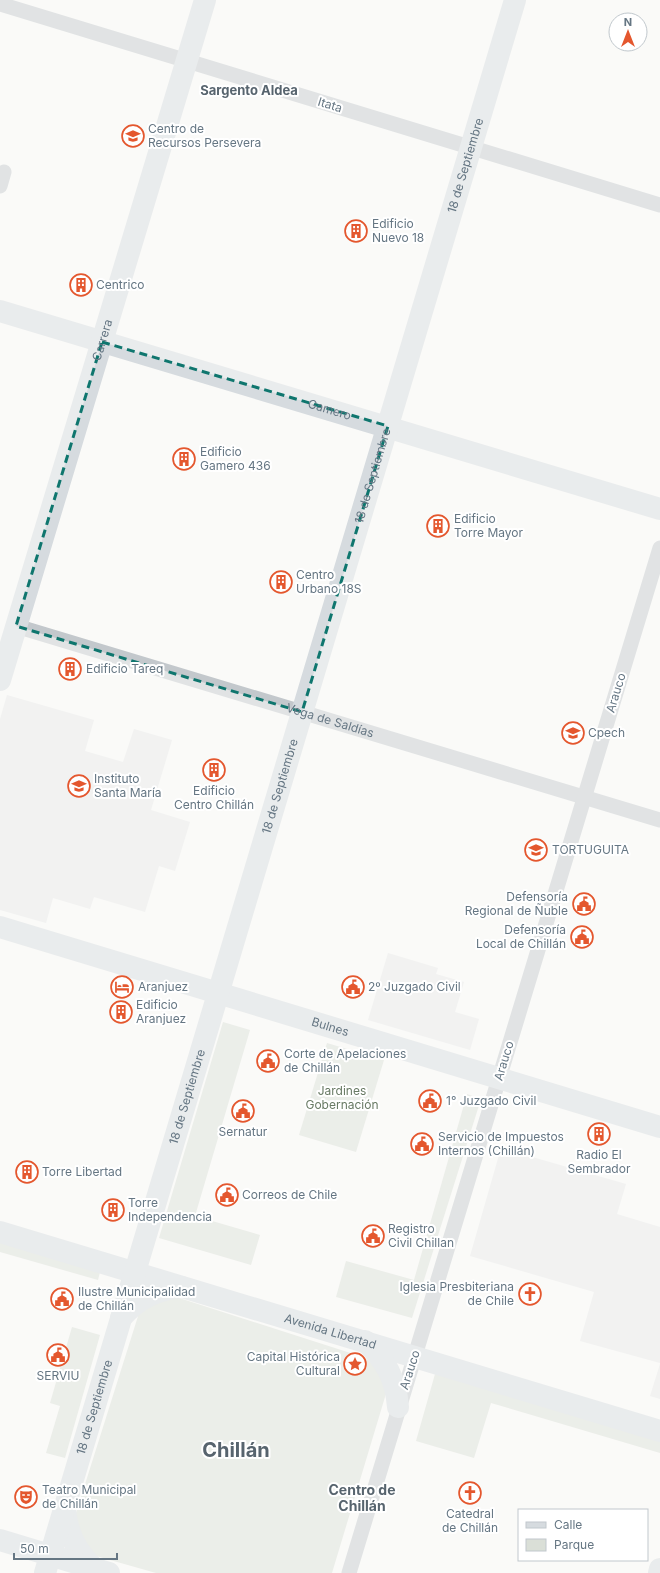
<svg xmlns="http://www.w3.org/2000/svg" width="660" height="1573" font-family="Inter,sans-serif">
<rect width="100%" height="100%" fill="#fafaf8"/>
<g fill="#e8e9e9">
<path d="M7,695l87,25 -9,31 38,11 11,-33 38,11 -21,70 39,12 -15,49 -16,-5 -14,46 -51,-15 -4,12 -37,-11 -7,25 -46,-13v-191z"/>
<path d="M388,953l50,15 -2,6 28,8 -9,30 24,7 -9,31 -102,-30z"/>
<path d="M501,1148l125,36 -9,30 43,13v136l-80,-22 14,-49 -124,-36z"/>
<path d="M660,1364v35l-10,-3z"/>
</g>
<g fill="#dadfd7">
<path d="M223,1022l27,8 -55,186 65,19 -9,30 -92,-27z"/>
<path d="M327,1043l57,17 -28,92 -57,-17z"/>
<path d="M467,1094l14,5 -69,219 -76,-21 10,-36 68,19z"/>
<path d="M0,1242l100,30 -2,8 -98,-28z"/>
<path d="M173,1296l193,62c13,13 22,20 19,39l-53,176h-176l-60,-17 -11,-10 -10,-30 64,-203 4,-8z"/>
<path d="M72,1327l28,8 -35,123 -19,-5 14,-47 -10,-3z"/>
<path d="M435,1374l225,66v13l-169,-50 -17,55 -58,-17z"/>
</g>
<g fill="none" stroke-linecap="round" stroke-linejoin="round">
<g stroke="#c3c8cc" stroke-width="15">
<path d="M0,4l660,201"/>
<path d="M0,186l4,-14"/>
<path id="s1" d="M16,626l644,194"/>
<path d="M349,1573l311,-1025"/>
</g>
<g stroke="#d6dbdf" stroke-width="22">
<path id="s2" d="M0,311l660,198"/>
<path id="s3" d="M0,680l205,-680"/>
<path id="s4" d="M0,927l660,200"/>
<path id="s5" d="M0,1232l660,199"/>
<path d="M121,1318c16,-19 36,-29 61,-31"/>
<path d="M365,1341c21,19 31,39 33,66"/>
<path d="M65,1509c2,23 12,44 29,59"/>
<path d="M0,1540l109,33"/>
<path id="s6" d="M45,1573l470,-1573"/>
<path d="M659,1573l1,-4"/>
</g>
</g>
<path d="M0 0H660V1573H0ZM102,342l286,84 -86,286 -286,-86z" fill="#fafaf8" fill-opacity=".55" fill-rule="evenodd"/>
<path fill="none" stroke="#0f766e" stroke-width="3" stroke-dasharray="8 5" stroke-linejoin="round" d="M102,342l286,84 -86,286 -286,-86z"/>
<defs>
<g id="university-ring" transform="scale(1.15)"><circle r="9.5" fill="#fff" stroke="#e4572e" stroke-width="1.5"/><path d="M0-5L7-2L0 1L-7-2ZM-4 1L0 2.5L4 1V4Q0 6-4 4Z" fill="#e4572e"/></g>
<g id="building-ring" transform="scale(1.15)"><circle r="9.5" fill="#fff" stroke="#e4572e" stroke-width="1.5"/><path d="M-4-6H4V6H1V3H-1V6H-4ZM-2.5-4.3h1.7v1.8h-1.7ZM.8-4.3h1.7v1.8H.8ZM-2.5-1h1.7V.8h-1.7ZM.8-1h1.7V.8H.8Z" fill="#e4572e"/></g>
<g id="school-ring" transform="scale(1.15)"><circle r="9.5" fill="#fff" stroke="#e4572e" stroke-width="1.5"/><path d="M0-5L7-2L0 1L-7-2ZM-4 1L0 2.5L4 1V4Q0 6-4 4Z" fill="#e4572e"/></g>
<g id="civic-ring" transform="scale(1.15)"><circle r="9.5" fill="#fff" stroke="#e4572e" stroke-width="1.5"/><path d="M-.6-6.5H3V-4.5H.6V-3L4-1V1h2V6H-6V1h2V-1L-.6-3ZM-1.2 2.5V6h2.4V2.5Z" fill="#e4572e"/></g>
<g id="hotel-ring" transform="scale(1.15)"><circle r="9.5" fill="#fff" stroke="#e4572e" stroke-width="1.5"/><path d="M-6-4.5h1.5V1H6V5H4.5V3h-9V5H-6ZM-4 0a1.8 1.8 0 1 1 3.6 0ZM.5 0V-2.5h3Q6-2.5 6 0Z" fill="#e4572e"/></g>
<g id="church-ring" transform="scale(1.15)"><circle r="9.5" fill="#fff" stroke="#e4572e" stroke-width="1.5"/><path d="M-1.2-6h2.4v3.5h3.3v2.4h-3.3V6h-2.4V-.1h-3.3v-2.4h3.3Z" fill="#e4572e"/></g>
<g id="sight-ring" transform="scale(1.15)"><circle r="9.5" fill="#fff" stroke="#e4572e" stroke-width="1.5"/><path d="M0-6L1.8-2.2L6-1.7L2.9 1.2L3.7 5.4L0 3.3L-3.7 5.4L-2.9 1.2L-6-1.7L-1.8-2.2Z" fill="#e4572e"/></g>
<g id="theatre-ring" transform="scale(1.15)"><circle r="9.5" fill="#fff" stroke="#e4572e" stroke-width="1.5"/><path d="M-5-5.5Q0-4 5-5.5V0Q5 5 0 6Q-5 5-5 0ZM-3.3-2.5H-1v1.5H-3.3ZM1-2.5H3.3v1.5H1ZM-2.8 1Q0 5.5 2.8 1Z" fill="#e4572e"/></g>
</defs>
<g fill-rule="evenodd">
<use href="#university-ring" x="133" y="136"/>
<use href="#building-ring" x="356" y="231"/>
<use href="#building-ring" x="81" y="285"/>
<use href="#building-ring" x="184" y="459"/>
<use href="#building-ring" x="438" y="526"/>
<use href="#building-ring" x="281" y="582"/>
<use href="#building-ring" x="70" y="669"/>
<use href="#university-ring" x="573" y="733"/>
<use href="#building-ring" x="214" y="770"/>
<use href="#school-ring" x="79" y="786"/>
<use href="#school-ring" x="536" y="850"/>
<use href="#civic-ring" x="584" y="904"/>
<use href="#civic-ring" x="582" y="937"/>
<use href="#hotel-ring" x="122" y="987"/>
<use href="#civic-ring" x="353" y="987"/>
<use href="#building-ring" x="121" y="1012"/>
<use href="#civic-ring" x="268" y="1061"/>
<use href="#civic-ring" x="430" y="1101"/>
<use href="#civic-ring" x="243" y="1111"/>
<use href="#building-ring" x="599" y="1134"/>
<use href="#civic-ring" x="422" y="1144"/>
<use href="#building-ring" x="27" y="1172"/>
<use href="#civic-ring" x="227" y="1195"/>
<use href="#building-ring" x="113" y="1210"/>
<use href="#civic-ring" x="373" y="1236"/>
<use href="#church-ring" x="530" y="1294"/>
<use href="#civic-ring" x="62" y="1299"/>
<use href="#civic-ring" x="58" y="1355"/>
<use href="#sight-ring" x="355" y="1364"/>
<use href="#church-ring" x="470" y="1493"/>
<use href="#theatre-ring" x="26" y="1497"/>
</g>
<g text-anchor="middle" stroke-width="4" stroke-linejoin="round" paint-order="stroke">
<g font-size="12" fill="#657683" stroke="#fff">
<text transform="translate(330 105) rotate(17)" y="4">Itata</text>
<text dy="4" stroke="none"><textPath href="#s6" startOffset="1469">18 de Septiembre</textPath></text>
<text dy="4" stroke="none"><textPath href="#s3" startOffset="355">Carrera</textPath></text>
<text dy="4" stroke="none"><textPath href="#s2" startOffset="344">Gamero</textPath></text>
<text dy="4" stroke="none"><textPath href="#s6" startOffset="1145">18 de Septiembre</textPath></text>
<text transform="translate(616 693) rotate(-73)" y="4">Arauco</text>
<text dy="4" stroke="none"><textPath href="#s1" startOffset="328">Vega de Saldías</textPath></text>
<text dy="4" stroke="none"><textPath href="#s6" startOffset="821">18 de Septiembre</textPath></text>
<text dy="4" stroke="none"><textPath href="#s4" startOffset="345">Bulnes</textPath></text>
<text transform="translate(504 1061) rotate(-73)" y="4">Arauco</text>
<text dy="4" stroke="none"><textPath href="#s6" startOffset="497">18 de Septiembre</textPath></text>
<text dy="4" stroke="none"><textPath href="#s5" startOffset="345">Avenida Libertad</textPath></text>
<text transform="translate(410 1370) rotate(-72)" y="4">Arauco</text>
<text dy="4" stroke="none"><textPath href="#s6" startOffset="173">18 de Septiembre</textPath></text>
</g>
<g font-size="12" fill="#657683" stroke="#fff" text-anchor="start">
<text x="148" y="133">Centro de<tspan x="148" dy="14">Recursos Persevera</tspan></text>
<text x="372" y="228">Edificio<tspan x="372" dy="14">Nuevo 18</tspan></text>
<text x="96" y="289">Centrico</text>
<text x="200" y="456">Edificio<tspan x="200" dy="14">Gamero 436</tspan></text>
<text x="454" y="523">Edificio<tspan x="454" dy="14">Torre Mayor</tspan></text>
<text x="296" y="579">Centro<tspan x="296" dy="14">Urbano 18S</tspan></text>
<text x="86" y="673">Edificio Tareq</text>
<text x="588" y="737">Cpech</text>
<text x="94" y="783">Instituto<tspan x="94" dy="14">Santa María</tspan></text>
<text x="214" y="795" text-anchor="middle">Edificio<tspan x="214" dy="14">Centro Chillán</tspan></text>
<text x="552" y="854">TORTUGUITA</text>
<text x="568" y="901" text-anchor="end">Defensoría<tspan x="568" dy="14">Regional de Ñuble</tspan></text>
<text x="566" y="934" text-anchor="end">Defensoría<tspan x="566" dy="14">Local de Chillán</tspan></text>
<text x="138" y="991">Aranjuez</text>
<text x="368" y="991">2º Juzgado Civil</text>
<text x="136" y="1009">Edificio<tspan x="136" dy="14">Aranjuez</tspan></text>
<text x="284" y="1058">Corte de Apelaciones<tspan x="284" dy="14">de Chillán</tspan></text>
<text x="446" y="1105">1° Juzgado Civil</text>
<text x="243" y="1136" text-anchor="middle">Sernatur</text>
<text x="438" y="1141">Servicio de Impuestos<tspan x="438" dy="14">Internos (Chillán)</tspan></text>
<text x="599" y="1159" text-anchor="middle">Radio El<tspan x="599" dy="14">Sembrador</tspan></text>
<text x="42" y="1176">Torre Libertad</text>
<text x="242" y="1199">Correos de Chile</text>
<text x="128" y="1207">Torre<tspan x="128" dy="14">Independencia</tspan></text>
<text x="388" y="1233">Registro<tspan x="388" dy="14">Civil Chillan</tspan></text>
<text x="514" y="1291" text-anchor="end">Iglesia Presbiteriana<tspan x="514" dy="14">de Chile</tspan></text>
<text x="78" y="1296">Ilustre Municipalidad<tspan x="78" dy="14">de Chillán</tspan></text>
<text x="340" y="1361" text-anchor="end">Capital Histórica<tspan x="340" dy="14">Cultural</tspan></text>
<text x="58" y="1380" text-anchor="middle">SERVIU</text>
<text x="42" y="1494">Teatro Municipal<tspan x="42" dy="14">de Chillán</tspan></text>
<text x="470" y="1518" text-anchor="middle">Catedral<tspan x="470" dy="14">de Chillán</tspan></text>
</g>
<g font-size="12" fill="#687a64" stroke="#fff">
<text x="342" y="1095">Jardines<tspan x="342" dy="14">Gobernación</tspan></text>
</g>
<g font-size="13" font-weight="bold" fill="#57646e" stroke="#fff">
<text x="249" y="95">Sargento Aldea</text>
</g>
<g font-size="14" font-weight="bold" fill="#57646e" stroke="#fff">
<text x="362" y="1495">Centro de<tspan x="362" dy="16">Chillán</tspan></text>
</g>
<g font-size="20" font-weight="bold" fill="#57646e" stroke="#fff">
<text x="236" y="1457">Chillán</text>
</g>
</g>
<rect x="518" y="1509" width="130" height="52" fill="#ffffff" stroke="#c1c8cd"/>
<rect x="526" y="1522" width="20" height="6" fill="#d6dbdf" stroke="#c1c8cd"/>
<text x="554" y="1529" font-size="12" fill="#657683">Calle</text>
<rect x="526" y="1539" width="20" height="12" fill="#dadfd7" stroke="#c1c8cd"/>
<text x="554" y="1549" font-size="12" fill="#657683">Parque</text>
<g transform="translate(628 32)"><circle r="19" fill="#ffffff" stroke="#c1c8cd"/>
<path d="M0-3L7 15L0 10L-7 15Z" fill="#e4572e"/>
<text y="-6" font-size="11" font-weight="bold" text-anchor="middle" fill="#657683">N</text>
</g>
<path d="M14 1553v6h103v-6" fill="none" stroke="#657683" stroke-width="2"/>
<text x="20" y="1553" font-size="12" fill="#657683" stroke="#ffffff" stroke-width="3" paint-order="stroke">50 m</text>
</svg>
